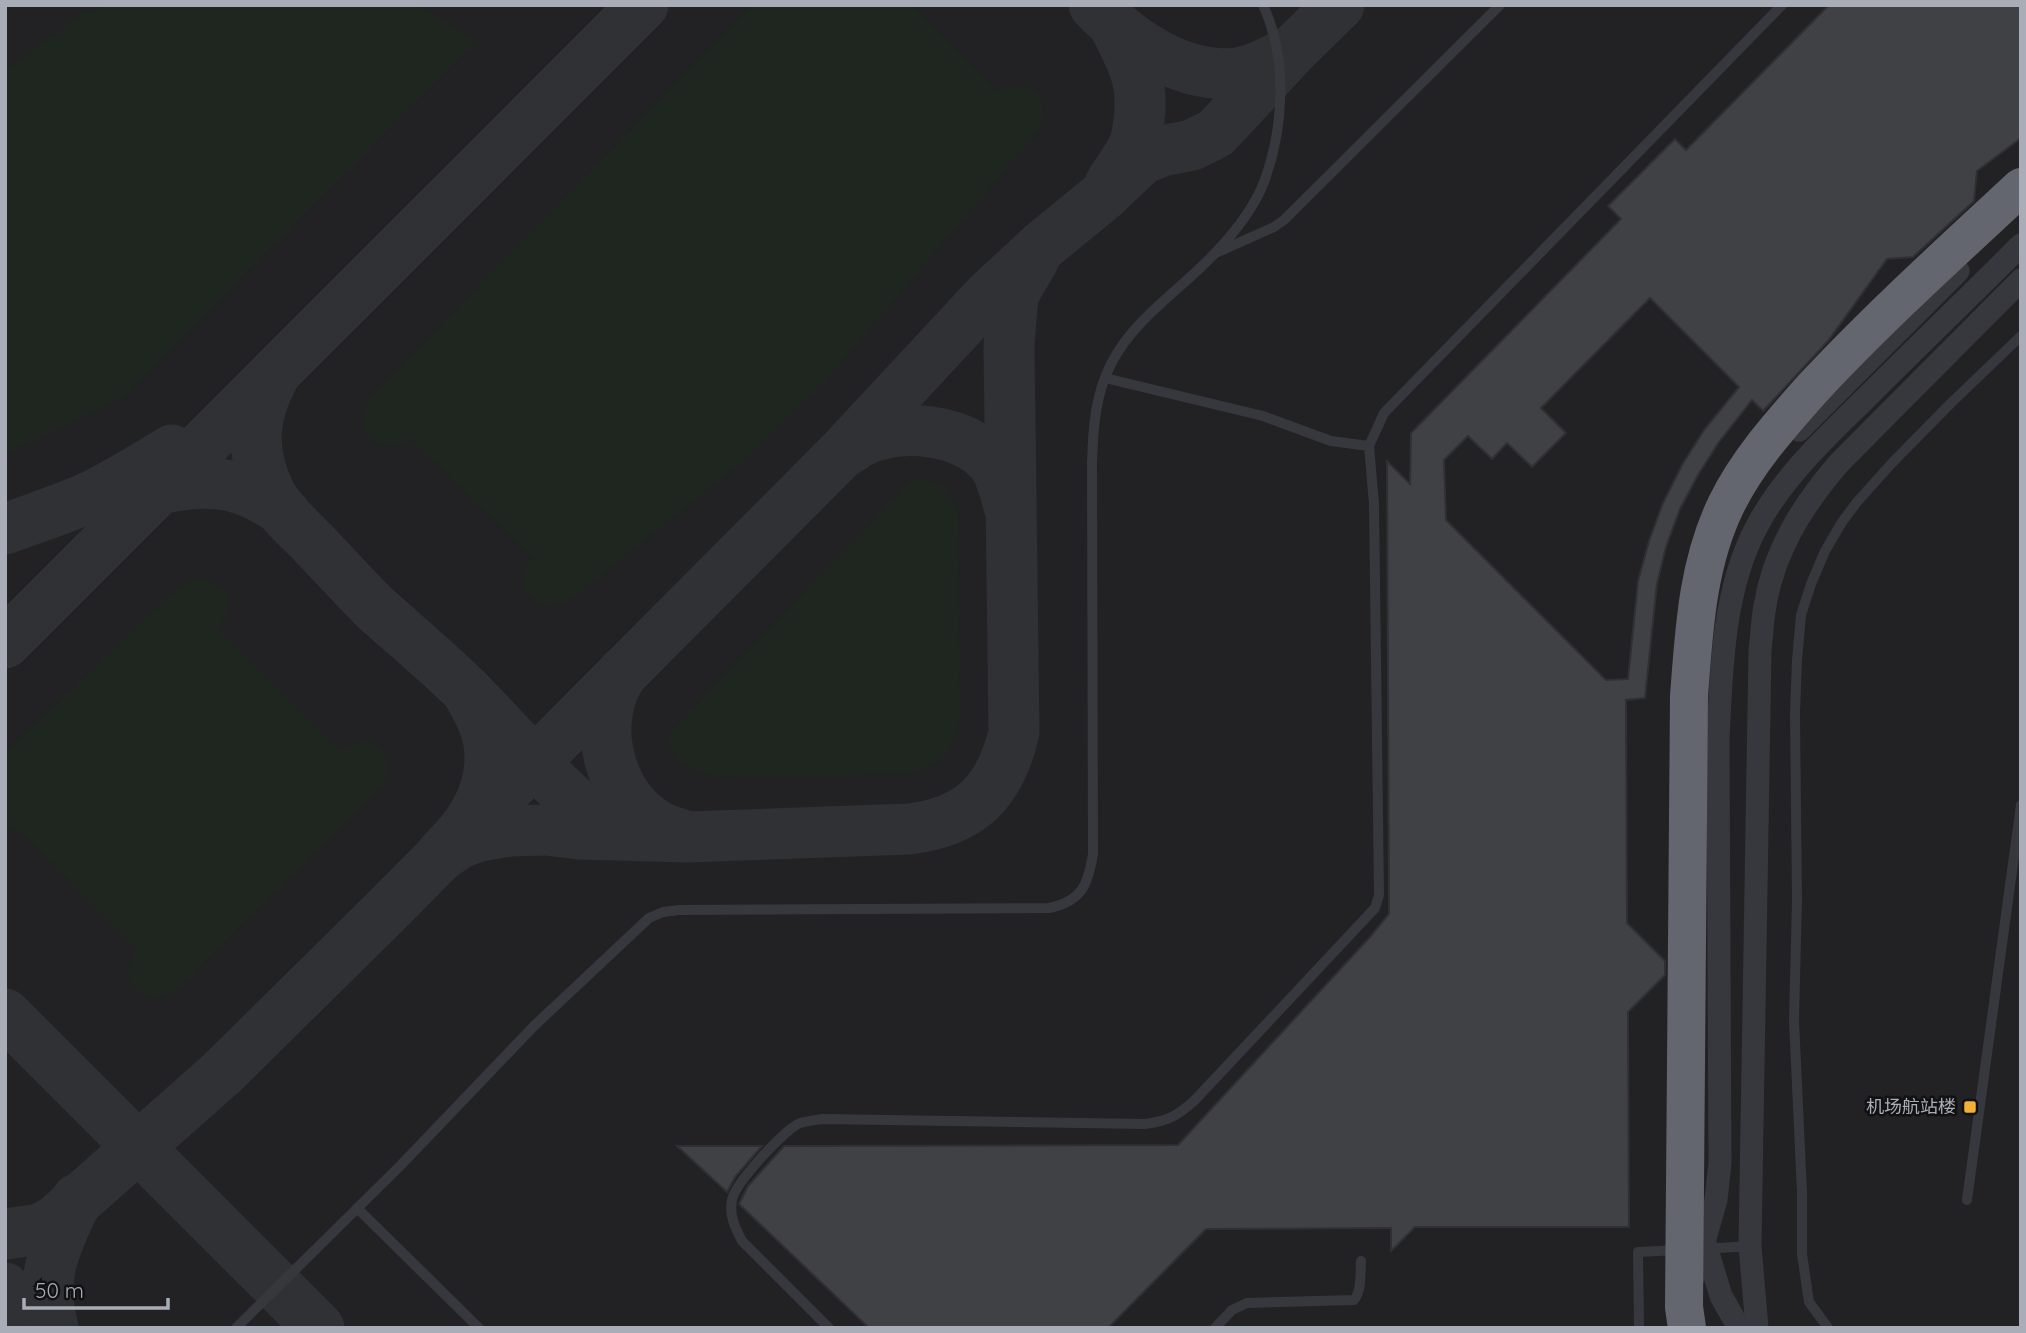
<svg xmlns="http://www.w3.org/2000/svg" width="2026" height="1333" font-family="Quicksand,'Noto Sans SC',sans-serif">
<rect width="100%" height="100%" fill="#161618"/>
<rect fill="#222225" x="5" y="5" width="2016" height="1323"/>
<g fill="#1e261f">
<path d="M104,5h315l58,36 -355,358 -117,55v-384l76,-56z"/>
<path d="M752,5h159l86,86c33,-15 55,3 43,39l-214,251 -88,85 -165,132c-7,3 -14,8 -21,8 -20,2 -35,-21 -26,-39 1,-3 4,-6 6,-9l-119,-117c-35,17 -64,-8 -44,-43z"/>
<path d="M913,479c26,0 32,7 45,29l2,212c-7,32 -16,44 -48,54l-191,4c-26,-5 -50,-14 -53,-44z"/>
<path d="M198,579c33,6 39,25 19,50l123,121c7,-4 12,-8 21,-9 21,0 34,21 24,40 -3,5 -8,9 -11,13l-194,193c-14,12 -22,13 -39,9 -16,-16 -16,-27 -4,-46l-121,-123 -11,6v-80l170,-163 10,-7z"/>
</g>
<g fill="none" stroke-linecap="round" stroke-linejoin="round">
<g stroke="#303135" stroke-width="51">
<path d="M1094,5c36,38 88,74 144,68 18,-3 35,-12 50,-21"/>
<path d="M1110,184c7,-12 17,-24 23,-37 4,-8 5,-18 6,-27 5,-38 -7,-60 -24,-93"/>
<path d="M274,376c-22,40 -24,76 -4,117 10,20 30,36 45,52 20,21 39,42 59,62 32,29 65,56 95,86 42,42 81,91 128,128 9,7 19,9 30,11"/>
<path d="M844,452c6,-3 12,-8 18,-11 39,-18 99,-13 129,20 10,12 14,30 18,46"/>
<path d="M148,492c52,-14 91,-14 136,20"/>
<path d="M5,529c29,-11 59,-20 87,-33 28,-14 54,-30 80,-46"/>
<path d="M5,643l638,-638"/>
<path d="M623,672c-3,6 -8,13 -10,19 -18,48 0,108 44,134 8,5 17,7 26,10"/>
<path d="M467,691c6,11 13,23 17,34 12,31 5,67 -13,94 -8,14 -22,26 -32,38l21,-14 19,-7 31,-5 36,-1 33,4 109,3 222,-8c61,-8 90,-37 104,-97l-5,-386 4,-51 21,-36"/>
<path d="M5,1014l314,314"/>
<path d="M5,1234l36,-5 14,-8 168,-149 157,-155 460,-462 147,-158 55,-51 61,-50 39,-37 20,-8 30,-6 24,-12 78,-84 45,-44"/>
<path d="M5,1288l37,40"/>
<path d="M53,1328c-14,-54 3,-83 24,-129"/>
</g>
</g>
<g fill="#404145" stroke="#303034" stroke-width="2" fill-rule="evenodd">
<path d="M1829,5h192v133l-44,33 -3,30 -61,56 -26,2 -59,82 -65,70 -11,-11 -33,42 -21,33 -18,34 -14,38 -9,37 -12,114 -19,2 1,223 38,38v14l-37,37 1,215h-214l-24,24v-23l-185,1 -98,99h-239l-130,-124 9,-18 36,-40 394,-1 192,-208 19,-23 -2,-453 23,23 1,-51 210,-214 -13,-13 67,-67 11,11zM1650,298l89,89 -35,43 -22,35 -19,38 -14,38 -11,40 -10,98 -22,1 -160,-160 -2,-60 24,-24 24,23 15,-16 25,24 34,-34 -25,-25z"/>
<path d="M677,1146h85l-27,31 -8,15z"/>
</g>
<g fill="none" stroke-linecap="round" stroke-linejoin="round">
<g stroke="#37383d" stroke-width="10">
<path d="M1218,252l56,-25 10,-7 216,-215"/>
<path d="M1105,378l158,38 68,25 38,5"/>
<path d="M1967,1200l54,-395"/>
<path d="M357,1208l122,120"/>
<path d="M1704,1249l46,-3"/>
<path d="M236,1328l165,-163 133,-139 115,-108 14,-6 16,-2 370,-2c33,-7 39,-23 44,-54l-1,-391c1,-34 3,-68 19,-99 23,-46 71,-75 105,-112 19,-20 38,-44 48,-70 20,-54 24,-123 -1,-177"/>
<path d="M829,1328l-87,-87c-7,-13 -13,-26 -10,-41 3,-17 52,-70 68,-77 7,-2 15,-3 22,-4l323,5c23,-3 32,-8 49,-23l181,-193 4,-13 -5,-391 -5,-58 15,-33 398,-408"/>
<path d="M1215,1328l17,-18 15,-7 107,-3c8,-9 6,-27 7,-39"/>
<path d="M1639,1328l-1,-76 40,-2"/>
<path d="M1828,1328l-19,-26 -7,-48v-61l-8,-173 3,-120 -2,-186 2,-54 4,-45 10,-31 14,-33 17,-29 15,-20 35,-39 59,-60 70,-67"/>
</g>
<g stroke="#37383d" stroke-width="23">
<path d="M1799,430l159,-159"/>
<path d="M1702,1233l19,63 18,32"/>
<path d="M1757,1328l-7,-82 10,-596c2,-15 2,-29 5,-44 9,-56 38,-101 74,-143l182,-183"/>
</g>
<path stroke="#37383d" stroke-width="23" d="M1694,1276l22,-76 4,-37 -2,-422c3,-69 5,-151 38,-213 28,-54 75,-95 117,-137 49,-49 99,-97 148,-146"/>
<path stroke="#63666e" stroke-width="38" d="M1687,1328l-3,-21 5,-611c5,-65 8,-131 37,-191 21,-43 54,-80 85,-115 66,-71 139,-137 210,-203"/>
</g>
<rect fill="#f2b134" stroke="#111113" stroke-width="2.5" x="1963" y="1100" width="14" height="14" rx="3.5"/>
<g text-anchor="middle" stroke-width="5" stroke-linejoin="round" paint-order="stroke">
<g font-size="18" fill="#a8adb8" stroke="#111113" text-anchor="end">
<text x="1956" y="1113">机场航站楼</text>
</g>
</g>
<rect width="2026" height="1333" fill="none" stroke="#a8adb8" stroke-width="14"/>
<path d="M24 1298v10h144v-10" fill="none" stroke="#a8adb8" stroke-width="3.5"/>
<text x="35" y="1298" font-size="21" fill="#a8adb8" stroke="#111113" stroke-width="5" paint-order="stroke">50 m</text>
</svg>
